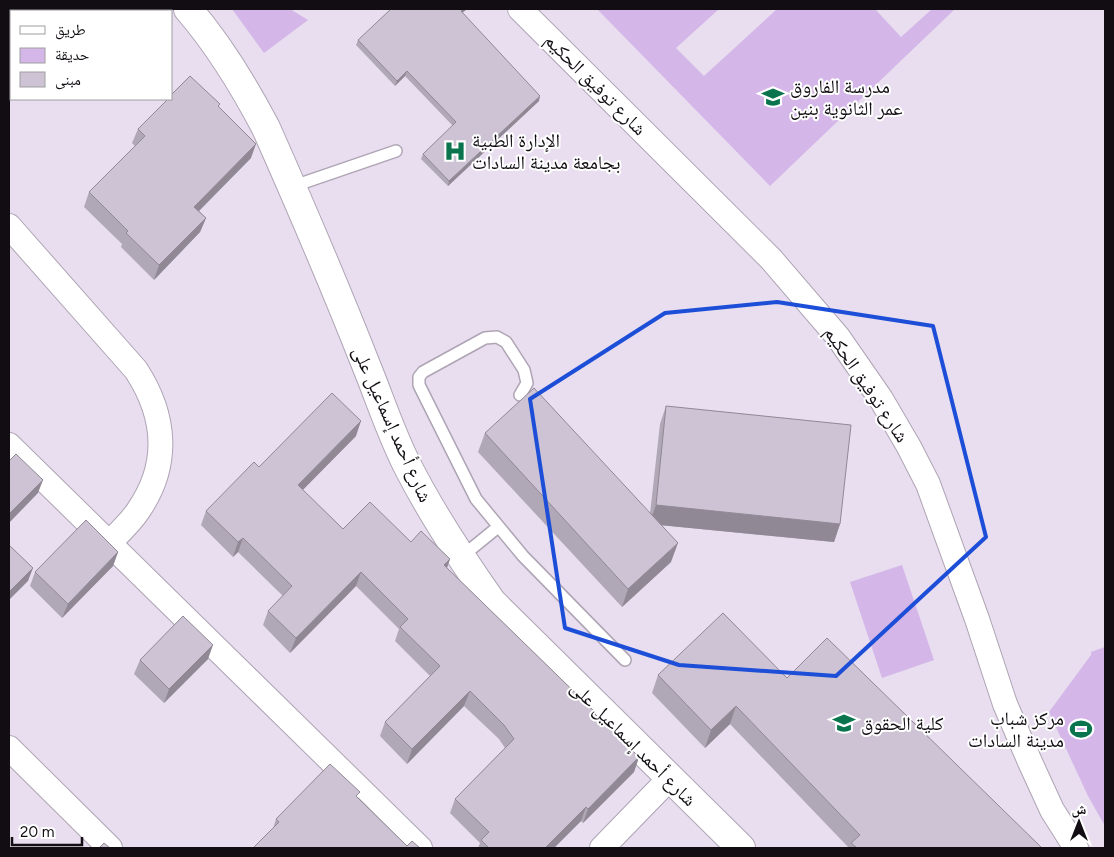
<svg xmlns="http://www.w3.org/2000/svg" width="1114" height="857" font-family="Figtree,'Noto Naskh Arabic',sans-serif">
<rect width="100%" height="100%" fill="#e8deef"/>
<g fill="#d4b6e8">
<path d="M232,9h58l18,11 -44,33z"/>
<path d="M597,9h122l-43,39 28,28 73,-67h98l26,28 31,-28h23l-185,177z"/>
<path d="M902,565l32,95 -52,18 -32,-96z"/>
<path d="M1105,647v179l-17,-30 -39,-84 42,-57v-3z"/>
</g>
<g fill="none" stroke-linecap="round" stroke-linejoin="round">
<g stroke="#aea4b4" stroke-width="14">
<g id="service">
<path d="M291,187l105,-36"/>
<path d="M520,395l7,-12 -3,-13 -18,-28 -9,-5 -12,1 -62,34 -4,5v8l57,114 47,57 102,104"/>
<path d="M460,558l38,-31"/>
</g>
</g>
<g stroke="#aea4b4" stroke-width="26">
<g id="minor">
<path d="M520,9l251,250 67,78 43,62 28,48 19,37 49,135 28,85 25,58 22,48 24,38"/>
<path d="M9,226l127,144c30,46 34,95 2,141 -8,12 -19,22 -29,32"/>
<path d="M9,445l411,403"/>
<path d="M9,748l101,100"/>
<path d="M602,848l68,-70"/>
</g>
</g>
<g stroke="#aea4b4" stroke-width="30">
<path id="tertiary" d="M188,9c32,37 56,77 78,119 35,79 69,158 100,237 14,34 25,69 42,102 24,47 53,91 84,135l249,246"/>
</g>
<use href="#service" stroke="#fff" stroke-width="11"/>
<use href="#minor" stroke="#fff" stroke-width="24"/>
<use href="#tertiary" stroke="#fff" stroke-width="28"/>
</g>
<g fill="#b0a8b6">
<path d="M9,9l2,2v70l-2,-3z"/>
<path d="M462,13l77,88 -91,85 -27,-27 2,-5 30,-28 -48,-50 -10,10 -39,-41 2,-5z"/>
<path d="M219,107l32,51 -52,53 7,7 -6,14 -46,48 -33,-33 1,-3 -38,-37 5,-15 46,-46 -3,-3 6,-14z"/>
<path d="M666,406l174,118 -6,18 -174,-17 11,37 -49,45 -144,-155 7,-19 165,81 10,-90z"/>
<path d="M356,436l-54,54 41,39 68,13 39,17 -3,9 149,145v2l43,42 -5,15 -51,51 -2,-2 -27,27h-76l2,-5 -30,-30 5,-14 50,-51 -6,-9 -35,-33 -57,58 -27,-28 5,-14 45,-46 -35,-35 4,-12 -43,-43 -66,67 -27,-28 5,-14 15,-15 -45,-44 -5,5 -32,-32 5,-14 53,-44z"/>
<path d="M118,552l-5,14 -51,52 -32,-32 5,-14z"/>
<path d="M208,659l-44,44 -30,-29 6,-14z"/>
<path d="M658,675l129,3 255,170h-193l-119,-124 -25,24 -53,-55z"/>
<path d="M358,797l49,49 13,2 -147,-19 3,-10z"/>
</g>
<g fill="#908894">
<path d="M92,9h9l-3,2h-9z"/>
<path d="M463,9h4l-8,7 2,-5z"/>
<path d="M407,71l-2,5 -10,10 2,-5z"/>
<path d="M540,96l-1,5 -91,85 1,-5z"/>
<path d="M256,144l-5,14 -62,63 5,-14z"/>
<path d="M206,218l-6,14 -46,48 5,-15z"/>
<path d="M361,421l-5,15 -63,64 5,-15z"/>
<path d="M43,480l-5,13 -29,30v-9z"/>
<path d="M656,505l184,19 -6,18 -185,-18z"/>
<path d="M243,538l-5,14 -5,5 5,-15z"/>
<path d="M678,543l-7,19 -49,45 6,-18z"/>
<path d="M118,552l-5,14 -51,52 6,-14z"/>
<path d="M450,559l-5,14 -1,-8z"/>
<path d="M33,568l-5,13 -19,19v-8z"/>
<path d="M361,572l-5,14 -66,67 6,-15z"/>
<path d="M213,645l-5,14 -44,44 5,-14z"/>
<path d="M470,691l-6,15 -57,58 5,-15z"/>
<path d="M736,706l-6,18 -25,24 6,-18z"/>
<path d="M639,757l-5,15 -51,51 5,-14z"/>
<path d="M586,807l-5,14 -27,27h-9z"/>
</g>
<g fill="#cdc3d4" stroke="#908894">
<path d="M9,9h83l-3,2h-78v50l-2,-2z"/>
<path d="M391,9h72l-2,2 79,85 -91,85 -26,-27 33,-32 -49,-51 -10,10 -39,-41z"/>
<path d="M190,76l30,28 -2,2 38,38 -62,63 12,11 -47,47 -33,-32 2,-2 -39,-39 56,-56 -7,-7 30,-30h3v-4z"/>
<path d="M534,388l144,155 -50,46 -143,-156z"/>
<path d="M332,393l29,28 -63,64 45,44 27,-27 41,40 10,-11 29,28 -6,6 152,148 -1,1 44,43 -51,52 -2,-2 -41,41h-56l-8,-8 8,-8 -34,-33 59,-60 -10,-14 -34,-34 -58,58 -27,-27 55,-56 -40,-39 8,-8 -47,-47 -65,66 -28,-27 24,-25 -49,-48 -5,4 -32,-31 48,-49 5,5z"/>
<path d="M666,406l185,19 -11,99 -184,-19z"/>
<path d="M16,454l27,26 -34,34v-53z"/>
<path d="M86,520l32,32 -50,52 -33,-32z"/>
<path d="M9,545l24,23 -24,24z"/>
<path d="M723,613l64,65 40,-40 215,210h-185l-6,-5 9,-8 -124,-129 -25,24 -53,-55z"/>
<path d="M183,616l30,29 -44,44 -29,-29z"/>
<path d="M330,764l30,28 -4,4 51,50 5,-5 8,7h-167l26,-26 -3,-3z"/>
<path d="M104,843l6,5h-11z"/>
</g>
<path fill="none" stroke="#1d4ed8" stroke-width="4" stroke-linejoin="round" d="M777,302l156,24 53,211 -150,139 -157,-11 -114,-37 -35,-229 135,-86z"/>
<defs>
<g id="school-bare" transform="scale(1.725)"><path d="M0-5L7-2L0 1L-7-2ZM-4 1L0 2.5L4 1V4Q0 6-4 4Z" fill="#09744d" stroke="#fff" stroke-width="2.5" paint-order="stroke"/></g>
<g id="hospital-bare" transform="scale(1.725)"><path d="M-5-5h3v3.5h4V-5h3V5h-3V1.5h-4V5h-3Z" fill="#09744d" stroke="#fff" stroke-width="2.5" paint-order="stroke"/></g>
<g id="university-bare" transform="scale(1.725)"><path d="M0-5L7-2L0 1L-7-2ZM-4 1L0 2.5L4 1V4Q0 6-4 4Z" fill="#09744d" stroke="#fff" stroke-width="2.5" paint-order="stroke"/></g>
<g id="stadium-bare" transform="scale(1.725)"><path d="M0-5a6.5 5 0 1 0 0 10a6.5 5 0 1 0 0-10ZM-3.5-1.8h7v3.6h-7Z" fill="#09744d" stroke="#fff" stroke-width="2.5" paint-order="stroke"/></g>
</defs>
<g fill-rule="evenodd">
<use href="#school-bare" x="773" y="97"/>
<use href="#hospital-bare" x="455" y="151"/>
<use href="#university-bare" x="844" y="723"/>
<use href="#stadium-bare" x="1081" y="729"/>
</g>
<g text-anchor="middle" stroke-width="4" stroke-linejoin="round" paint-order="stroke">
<g font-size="19" fill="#110d13" stroke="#fff">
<text transform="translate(596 84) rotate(45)" y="7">شارع توفيق الحكيم</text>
<text transform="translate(867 384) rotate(56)" y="7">شارع توفيق الحكيم</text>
<text transform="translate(393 424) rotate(66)" y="7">شارع أحمد إسماعيل على</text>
<text transform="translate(634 743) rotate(45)" y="7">شارع أحمد إسماعيل على</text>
</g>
<g font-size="19" fill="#110d13" stroke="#fff" text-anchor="start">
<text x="790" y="93">مدرسة الفاروق<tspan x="790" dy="22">عمر الثانوية بنين</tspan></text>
<text x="472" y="147">الإدارة الطبية<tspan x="472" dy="22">بجامعة مدينة السادات</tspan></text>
<text x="1064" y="725" text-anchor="end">مركز شباب<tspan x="1064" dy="22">مدينة السادات</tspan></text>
<text x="861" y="730">كلية الحقوق</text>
</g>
</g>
<rect width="1114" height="857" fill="none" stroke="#110d13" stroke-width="20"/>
<rect x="10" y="10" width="162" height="90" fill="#ffffff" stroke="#a09ea1"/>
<rect x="20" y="26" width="25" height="8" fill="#ffffff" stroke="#a09ea1"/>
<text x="55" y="35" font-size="15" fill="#110d13">طريق</text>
<rect x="20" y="48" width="25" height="15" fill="#d4b6e8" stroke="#a09ea1"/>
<text x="55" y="60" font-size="15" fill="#110d13">حديقة</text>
<rect x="20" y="72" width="25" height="15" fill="#cdc3d4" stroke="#a09ea1"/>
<text x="55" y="85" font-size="15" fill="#110d13">مبنى</text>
<g transform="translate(1079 822)" stroke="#ffffff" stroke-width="4" paint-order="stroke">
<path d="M0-4L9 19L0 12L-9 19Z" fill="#110d13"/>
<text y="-8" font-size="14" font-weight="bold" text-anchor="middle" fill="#110d13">ش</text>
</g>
<path d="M12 837v8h70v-8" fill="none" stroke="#110d13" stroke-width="2.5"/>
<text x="20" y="837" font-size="15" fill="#110d13" stroke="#ffffff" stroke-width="4" paint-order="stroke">20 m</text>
</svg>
